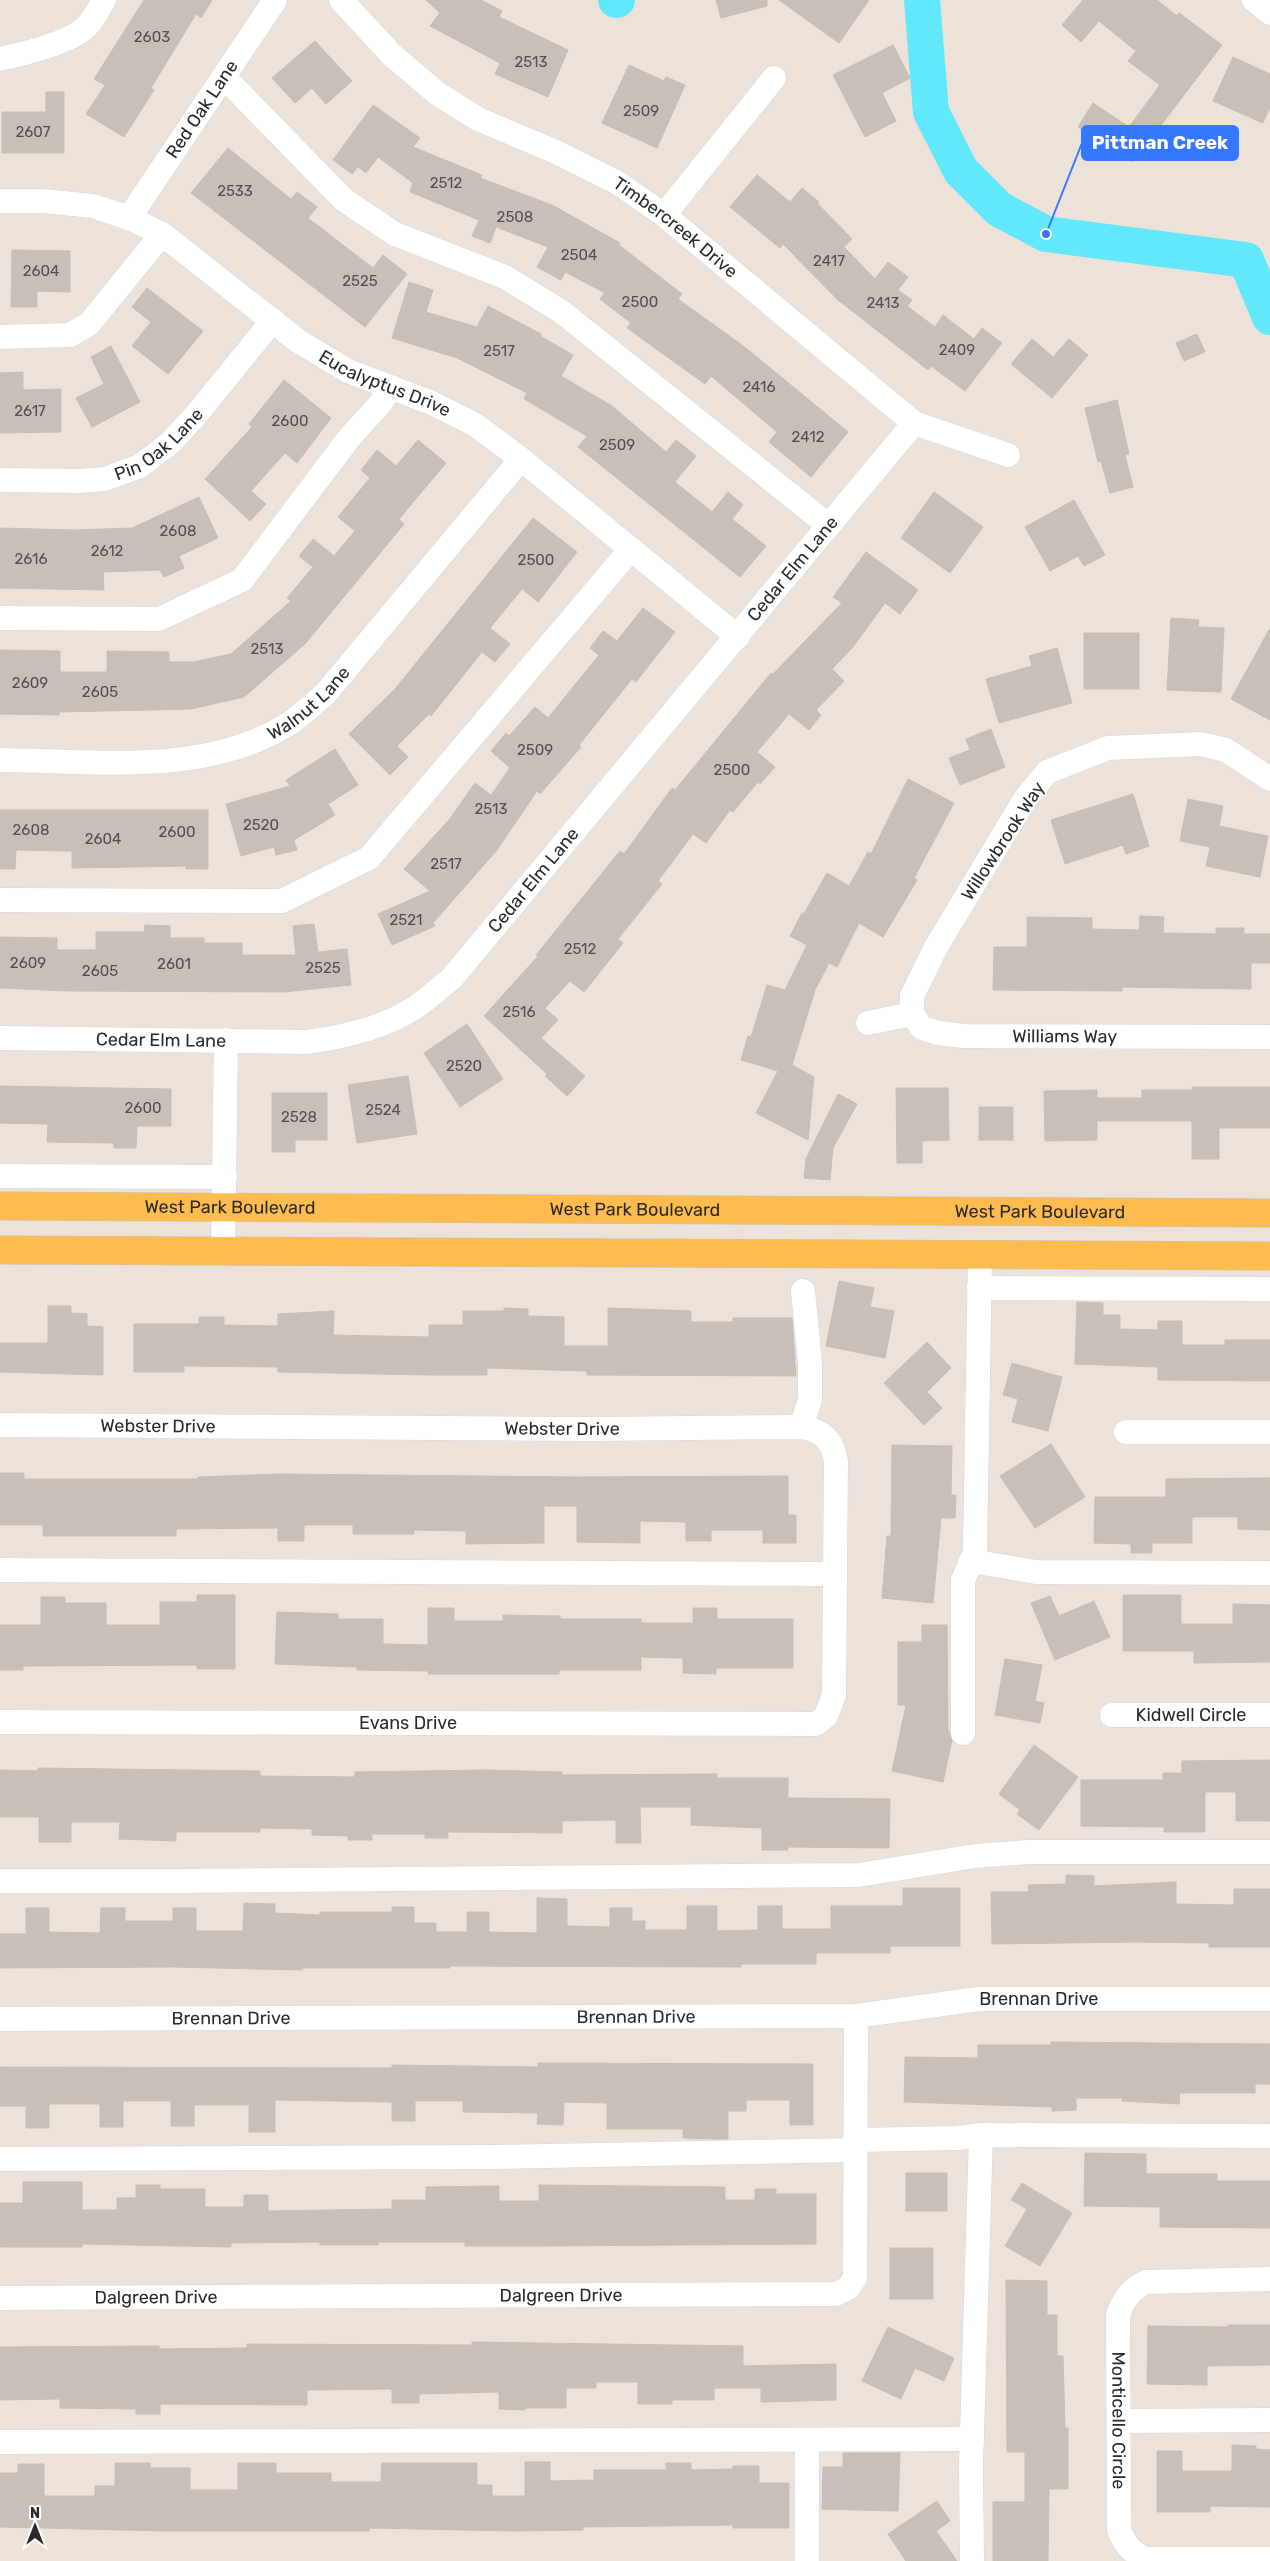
<svg xmlns="http://www.w3.org/2000/svg" width="1270" height="2561" font-family="Rubik,sans-serif">
<rect width="100%" height="100%" fill="#ede2da"/>
<g fill="none" stroke-linecap="round" stroke-linejoin="round">
<g stroke="#62e8fa" stroke-width="36">
<path d="M616,0h1"/>
<path d="M922,0l9,112 30,59 38,38 47,25 200,26 24,57"/>
</g>
</g>
<g fill="#c8bfba" stroke="#c9beb3">
<path d="M144,0h68l-11,18 -5,-4 -45,74 3,2 -30,47 -38,-23 19,-29 -11,-6z"/>
<path d="M426,0h55l21,11 -3,6 69,33 -20,47 -53,-23 5,-11 -70,-37 10,-13z"/>
<path d="M716,0h51v6l-46,12z"/>
<path d="M779,0h90l-30,43z"/>
<path d="M1083,0h74l20,16 2,-3 43,32 -89,117 -30,-25 -3,4 -22,-14 15,-24 36,24 31,-42 -32,-24 8,-10 -37,-30 -18,21 -19,-17z"/>
<path d="M315,41l37,40 -26,23 -14,-16 -17,15 -23,-25z"/>
<path d="M893,45l17,33 -28,15 14,28 -31,16 -32,-62z"/>
<path d="M1233,57l37,17v33l-7,16 -50,-22z"/>
<path d="M629,65l35,16 2,-4 19,8 -28,63 -55,-25z"/>
<path d="M46,92h18v61h-62v-41h44z"/>
<path d="M373,105l47,33 -7,9 69,28 -2,3 72,27 68,38 -1,2 63,49 -4,5 68,49 102,84 -37,45 -42,-35 8,-10 -66,-56 -6,8 -78,-56 4,-5 -31,-24 5,-6 -40,-21 -4,8 -24,-13 11,-20 -52,-20 -6,16 -18,-7 7,-16 -69,-28 3,-9 -35,-26 -12,16 -8,-6 -6,7 -19,-14z"/>
<path d="M228,148l63,51 6,-7 20,15 -9,11 65,50 10,-13 24,19 -42,53 -174,-134z"/>
<path d="M757,175l33,27 12,-14 17,14 -2,1 35,36 -8,8 31,32 13,-17 20,15 -10,13 14,10 -5,6 28,21 8,-12 31,24 8,-11 20,15 -37,48 -34,-25 -3,4 -90,-70 -55,-56 -3,4 -50,-41z"/>
<path d="M12,250l58,1v41l-33,-1v16h-26z"/>
<path d="M409,282l24,8 -7,22 51,15 11,-21 53,28 -1,2 33,19 -12,21 51,30 54,46 10,-12 20,16 -21,26 37,30 16,-20 15,13 -11,14 34,27 -26,31 -162,-130 9,-11 -63,-37 3,-6 -70,-35 -65,-20z"/>
<path d="M147,288l56,43 -35,43 -36,-28 19,-24 -19,-15z"/>
<path d="M1197,334l8,18 -21,9 -8,-18z"/>
<path d="M1032,339l21,18 16,-18 19,16 -36,43 -41,-34z"/>
<path d="M111,346l29,56 -48,25 -16,-29 28,-14 -13,-27z"/>
<path d="M23,372v18l38,-1v43l-61,1v-60z"/>
<path d="M284,380l47,38 -34,45 -12,-10 -34,38 15,13 -16,17 -45,-42 47,-52 -3,-3z"/>
<path d="M1117,400l12,54 -4,1 8,32 -23,6 -9,-32 -3,1 -13,-54z"/>
<path d="M418,440l28,23 -47,56 5,5 -99,120 -61,53 -53,12 -132,3v3l-59,-1v-64l60,1v21h47v-21l62,1v10h25l37,-8 60,-53 -4,-3 26,-31 -14,-11 14,-17 21,17 21,-25 -17,-14 32,-39 -9,-8 16,-20 19,16z"/>
<path d="M934,492l49,35 -33,46 -49,-35z"/>
<path d="M199,497l19,41 -39,18 5,12 -20,9 -4,-7 -57,2 1,18 -104,-2v-60l74,2 58,-2z"/>
<path d="M1074,500l31,55 -21,11 -6,-10 -28,15 -25,-44z"/>
<path d="M533,518l44,34 -39,50 -16,-13 -32,39 20,16 -15,18 -13,-10 -51,64 -2,-2 -32,32 11,11 -18,18 -41,-41 46,-45z"/>
<path d="M866,552l52,38 -18,24 -15,-11 -32,44 -21,22 12,12 -28,29 5,5 -12,15 -20,-16 -32,38 18,15 -15,17 -2,-2 -25,30 -3,-2 -24,33 -13,-9 -35,47 4,3 -44,55 5,4 -39,49 -14,-11 -25,27 13,12 -17,18 44,38 -18,20 -22,-20 2,-2 -63,-58 54,-60 -2,-1 84,-104 4,3 48,-66 3,2 96,-117 2,1 69,-71 -9,-6z"/>
<path d="M643,608l32,24 -39,50 -4,-3 -53,66 2,2 -41,47 -3,-3 -40,59 -64,73 2,3 -43,19 -14,-31 52,-23 -26,-22 45,-49 26,-37 16,12 19,-27 -19,-17 15,-18 3,3 26,-29 13,11 51,-63 -9,-7 13,-17 14,10z"/>
<path d="M1171,618l28,2 -1,7 26,1 -3,64 -54,-2z"/>
<path d="M1270,628v92l-39,-21z"/>
<rect x="1084" y="633" width="55" height="56"/>
<path d="M1057,648l15,55 -73,20 -13,-44 46,-13 -3,-10z"/>
<path d="M991,729l14,38 -45,18 -11,-27 21,-8 -4,-11z"/>
<path d="M335,749l23,36 -30,19 7,11 -41,25 3,10 -21,5 -2,-8 -33,9 -15,-52 64,-18 -4,-6z"/>
<path d="M908,779l46,24 -40,75 3,2 -34,57 -24,-14 -22,44 -8,-4 -14,27 -23,75 22,12 -6,63 -52,-27 22,-42 -37,-11 7,-24 3,1 16,-52 18,5 22,-45 -17,-9 12,-23 2,1 23,-41 22,13 19,-34 3,2z"/>
<path d="M1133,794l16,52 -23,8 -3,-9 -58,19 -14,-44z"/>
<path d="M1188,799l35,7 -4,20 49,10 -8,41 -54,-11 4,-19 -30,-6z"/>
<path d="M0,810h208v59h-22v-3l-114,2v-17l-56,-1 -1,19h-15z"/>
<path d="M1140,916l24,1 -1,16 53,1v-6h28v6h26v29h-19v26l-129,-2v4l-129,-1 1,-43h33v-30l65,1v11l47,1z"/>
<path d="M314,924l4,28 29,-3 4,36 -67,7 -216,-1 -68,-3v-51l57,1v12h39v-18h48l1,-7 25,1v12h34v5h38v12h54l-3,-29z"/>
<path d="M467,1024l36,55 -43,28 -36,-54z"/>
<path d="M408,1076l9,58 -60,9 -9,-58z"/>
<path d="M0,1086l171,3v37h-34l-1,22h-22v-5l-67,-1 1,-18 -48,-1z"/>
<path d="M1192,1087h78v41h-51v31h-27v-38h-95v19l-52,1 -1,-50 53,-1v8h45v-8h50z"/>
<path d="M896,1088h52l1,52 -27,1v22h-25z"/>
<path d="M272,1093h55v47h-32v12h-23z"/>
<path d="M838,1094l19,10 -24,44 -3,32 -26,-2 2,-19z"/>
<rect x="979" y="1107" width="34" height="33"/>
<path d="M839,1281l35,7 -4,19 24,4 -9,47 -59,-12z"/>
<path d="M1077,1302l26,1v12h17v14l38,1v-9h24v24h43v-5h45v41l-112,-1v-13l-83,-3z"/>
<path d="M48,1306h23v7l16,1v12l16,1v48l-103,-3v-29h48z"/>
<path d="M504,1308l24,1v7l36,1v29h44v-38l83,3v11h42v-4h59l4,58 -209,-1v-4l-100,-3v7h-58l-151,-3v-5l-94,-1v6h-50v-48h65v-7h25v8l54,1v-12l56,-3 -1,24 96,2v-12h34v-14h41z"/>
<path d="M927,1342l24,26 -24,24 15,16 -18,17 -40,-42z"/>
<path d="M1012,1363l50,14 -14,54 -36,-9 6,-23 -15,-4z"/>
<path d="M1051,1444l34,53 -50,31 -35,-52z"/>
<path d="M892,1445l60,1 -1,49h5l-1,23h-14l-8,85 -51,-5 5,-62h4z"/>
<path d="M0,1473h24v6h174v-2l80,-3 299,3 211,-1v39h8v28h-33v-13h-52v11h-25v-19l-46,-1v22l-63,-1v-36h-33v37l-78,1v-13l-52,-1v4h-61v-9h-49v16h-26v-13l-102,1v7h-133v-11h-43z"/>
<path d="M1270,1478v52l-32,-1v-12h-46v26h-40v10h-21v-9l-37,-1 1,-46h71v-18z"/>
<path d="M197,1595h38v74h-38v-4l-174,1v4h-23v-45h41v-28h24v6h41v22h54v-23h37z"/>
<path d="M1123,1595h58v29h52v-20l37,1v57l-76,1v-12h-71z"/>
<path d="M1050,1596l9,20 35,-15 16,36 -55,23 -24,-57z"/>
<path d="M428,1608h26v13h49v-6l57,1v3h81v4h52v-15h24v11h76v49h-77v6l-33,-1v-15l-42,-1v13h-82v4h-131v-3l-71,-1v-3l-82,-3 2,-52 61,2v5h45v25l45,1z"/>
<path d="M922,1625h25l1,104 4,11 -9,42 -51,-11 14,-66h-8v-63h24z"/>
<path d="M1005,1659l37,6 -7,36 9,2 -4,20 -45,-8z"/>
<path d="M1034,1745l44,32 -39,53 -22,-16 3,-4 -21,-16z"/>
<path d="M1270,1760v61h-34v-29h-31v40h-41v-5l-83,-1v-46h82v-7h19v-12z"/>
<path d="M38,1768l222,3v5l95,1v-5l131,-2 76,2v3l155,-1v4h71v20l102,1 -1,49 -101,-1v3h-26v-22l-71,-3v-18h-51l1,36h-25v-23l-54,1v12l-114,-1v6h-23v-4h-53v6h-24v-4l-36,-1v-6l-52,-1v4h-84v9l-57,-2 1,-17h-49v20h-32v-25h-39v-47l38,1z"/>
<path d="M1066,1875l28,1v10l82,-4v22l58,1v-16h36v58h-61v-4l-73,-1 -144,2 -1,-52h38l-1,-7 38,-1z"/>
<path d="M903,1888h57v58h-70v7h-74v11h-75v3l-291,-1v2h-148v2l-129,-3 -173,1v-34h26v-26h23v24l51,1 1,-25h24v13h48v-13h23v23h47l1,-28 31,1v9l45,2v-3h72v-5h22v16h22v9h31v-20h22v20l48,1v-35l30,1v27l43,1v-19h22v13h13v9h42v-24h30v25l41,-1v-24h24v23h49v-23h72z"/>
<path d="M1051,2042l219,2v40h-15v9h-75l-1,11 -57,-3v-3h-46v12l-24,1v-4l-148,-5 1,-45 73,1v-13h73z"/>
<path d="M538,2063l275,1v61h-23v-25h-44v11h-18v28h-10l-35,-1v-9h-76v-26l-43,-1 -1,23 -26,-1 1,-11 -75,-1v-11h-48v20h-23v-19l-117,-2v32h-26v-27h-55v21h-23v-25h-48v26h-23v-23h-51v24h-23v-22h-26v-39l392,1v-3l146,2z"/>
<path d="M1085,2153l61,1v20h71v7h53v47l-110,-1v-20l-76,-1z"/>
<rect x="906" y="2173" width="41" height="38"/>
<path d="M23,2182h59v28h35v-12h19v-13h24v4h45v18h39v-12h24v16l124,-2v-9h34v-13l73,-1v15h40v-16l186,2v13h30v-11h21v5h40v50l-277,2h-74v-4h-87v3h-58v-3l-89,1v4l-149,-3v3h-82v-44h23z"/>
<path d="M1022,2183l50,30 -32,53 -35,-20 22,-37 -16,-9z"/>
<rect x="890" y="2248" width="43" height="51"/>
<path d="M1006,2280l41,1v34h10v41h6l2,72h3v61h-19l-1,72h-55v-59h32v-50h-18z"/>
<path d="M1228,2325h42v40l-63,1v19l-60,-1 1,-58 80,1z"/>
<path d="M888,2327l66,31 -10,23 -29,-13 -14,31 -39,-18z"/>
<path d="M472,2342l271,4v20l93,-2v36l-75,2v-14h-47v12h-42v4h-34v-22h-42v6h-30v20h-41v2l-26,-1v-17l-80,2v9h-27v-14l-85,1v15l-147,-1v10h-24v-5l-76,-1v-9l-60,1v-53l159,-1v3l88,-1v-4l225,1z"/>
<path d="M1232,2445l24,1v3l14,1v57l-60,-1v6h-53v-61h25v20h50z"/>
<path d="M843,2453h57l-2,58 -76,-2 1,-42h20z"/>
<path d="M525,2462h25v19l44,-1v-10h72v-7h25v7l42,-1v-3h26v17h30v45h-56v-3l-150,2v3l-70,1 -144,-3v3h-205l-164,-4v-54h18v-9h26v32h51v-10h20v-23h35v5h40v22h48v-27h38v10h55v9h50l1,-19h95v22h15v11h33z"/>
<path d="M937,2501l13,20 -14,10 21,30h-51l-18,-27z"/>
</g>
<g fill="none" stroke-linecap="round" stroke-linejoin="round">
<g stroke="#cfd6e4" stroke-width="25">
<g id="minor">
<path id="s1" d="M341,0l52,56 45,38 40,25 78,33 62,31 46,32 250,208 94,32"/>
<path d="M1254,0l16,13"/>
<path d="M0,59c23,-5 71,-16 87,-33 7,-7 12,-18 17,-26"/>
<path d="M224,77l120,123 51,34 110,43 57,35 267,214"/>
<path id="s2" d="M0,201h43l50,5 36,12 33,16 136,107 50,30 84,32 42,21 47,35 217,178"/>
<path d="M664,215l110,-137"/>
<path id="s3" d="M129,218l146,-218"/>
<path d="M0,337l70,-2 19,-11 73,-90"/>
<path id="s4" d="M0,480l81,1 24,-2 35,-13 30,-23 26,-28 77,-95"/>
<path d="M0,618l159,1 83,-39 107,-142 31,-34 11,-17"/>
<path id="s5" d="M0,760c95,1 203,16 287,-35 14,-9 26,-21 39,-32l195,-234"/>
<path id="s6" d="M1270,779l-44,-29 -25,-6 -93,4 -61,24 -22,27 -89,148 -24,49v18l10,14 16,5 25,3 307,1"/>
<path d="M0,900l282,1 87,-43 262,-309"/>
<path d="M868,1023l44,-9"/>
<path id="s7" d="M0,1038l307,4c38,-5 77,-14 109,-35 13,-9 25,-20 36,-29l462,-555"/>
<path d="M0,1176l225,1"/>
<path d="M223,1252l3,-212"/>
<path d="M979,1288l291,1"/>
<path id="s8" d="M0,1425l593,4 208,-2c22,4 31,12 35,34l-2,234 -8,21 -10,8 -816,-2"/>
<path d="M801,1427l9,-27v-37l-7,-72"/>
<path d="M1126,1432h144"/>
<path d="M971,1561l65,11 234,1"/>
<path d="M0,1570l835,4"/>
<path id="s9" d="M1112,1715h158"/>
<path d="M963,1733v-153l12,-28 5,-297"/>
<path d="M0,1881h182l677,-6 116,-19 53,-4h242"/>
<path id="s10" d="M0,2019l856,-3 123,-17h291"/>
<path d="M855,2140l103,-2 23,-3 289,1"/>
<path d="M0,2159l493,-2 362,-7"/>
<path id="s11" d="M1270,2279l-124,3c-15,7 -22,17 -28,33l1,215c6,15 12,21 25,29h126"/>
<path id="s12" d="M0,2298l836,-4 12,-6 7,-10 1,-262"/>
<path d="M1119,2421l151,-1"/>
<path d="M807,2440v121"/>
<path d="M0,2442l972,-3"/>
<path d="M972,2561l-1,-95 10,-331"/>
</g>
</g>
<g stroke="#c3c3c3" stroke-width="29">
<g id="major">
<path id="s13" d="M0,1206l1270,7"/>
<path d="M0,1250l1270,6"/>
</g>
</g>
<use href="#minor" stroke="#fff" stroke-width="24"/>
<use href="#major" stroke="#febb4e" stroke-width="28"/>
</g>
<g text-anchor="middle" stroke-width="4" stroke-linejoin="round" paint-order="stroke">
<g font-size="15" fill="#524f4e">
<text x="152" y="42">2603</text>
<text x="531" y="67">2513</text>
<text x="641" y="116">2509</text>
<text x="33" y="137">2607</text>
<text x="446" y="188">2512</text>
<text x="235" y="196">2533</text>
<text x="515" y="222">2508</text>
<text x="579" y="260">2504</text>
<text x="829" y="266">2417</text>
<text x="41" y="276">2604</text>
<text x="360" y="286">2525</text>
<text x="640" y="307">2500</text>
<text x="883" y="308">2413</text>
<text x="957" y="355">2409</text>
<text x="499" y="356">2517</text>
<text x="759" y="392">2416</text>
<text x="30" y="416">2617</text>
<text x="290" y="426">2600</text>
<text x="808" y="442">2412</text>
<text x="617" y="450">2509</text>
<text x="178" y="536">2608</text>
<text x="107" y="556">2612</text>
<text x="31" y="564">2616</text>
<text x="536" y="565">2500</text>
<text x="267" y="654">2513</text>
<text x="30" y="688">2609</text>
<text x="100" y="697">2605</text>
<text x="535" y="755">2509</text>
<text x="732" y="775">2500</text>
<text x="491" y="814">2513</text>
<text x="261" y="830">2520</text>
<text x="31" y="835">2608</text>
<text x="177" y="837">2600</text>
<text x="103" y="844">2604</text>
<text x="446" y="869">2517</text>
<text x="406" y="925">2521</text>
<text x="580" y="954">2512</text>
<text x="28" y="968">2609</text>
<text x="174" y="969">2601</text>
<text x="323" y="973">2525</text>
<text x="100" y="976">2605</text>
<text x="519" y="1017">2516</text>
<text x="464" y="1071">2520</text>
<text x="143" y="1113">2600</text>
<text x="383" y="1115">2524</text>
<text x="299" y="1122">2528</text>
</g>
<g font-size="18" fill="#2a2a2a" stroke="#fff">
<text dy="6" stroke="none"><textPath href="#s3" startOffset="131">Red Oak Lane</textPath></text>
<text dy="6" stroke="none"><textPath href="#s1" startOffset="409">Timbercreek Drive</textPath></text>
<text dy="6" stroke="none"><textPath href="#s2" startOffset="438">Eucalyptus Drive</textPath></text>
<text dy="6" stroke="none"><textPath href="#s4" startOffset="170">Pin Oak Lane</textPath></text>
<text dy="6" stroke="none"><textPath href="#s7" startOffset="1001">Cedar Elm Lane</textPath></text>
<text dy="6" stroke="none"><textPath href="#s5" startOffset="324">Walnut Lane</textPath></text>
<text transform="translate(1003 841) rotate(-57)" y="6">Willowbrook Way</text>
<text dy="6" stroke="none"><textPath href="#s7" startOffset="596">Cedar Elm Lane</textPath></text>
<text dy="6" stroke="none"><textPath href="#s6" startOffset="678">Williams Way</textPath></text>
<text dy="6" stroke="none"><textPath href="#s7" startOffset="161">Cedar Elm Lane</textPath></text>
<text dy="6" stroke="none"><textPath href="#s13" startOffset="230">West Park Boulevard</textPath></text>
<text dy="6" stroke="none"><textPath href="#s13" startOffset="635">West Park Boulevard</textPath></text>
<text dy="6" stroke="none"><textPath href="#s13" startOffset="1040">West Park Boulevard</textPath></text>
<text dy="6" stroke="none"><textPath href="#s8" startOffset="158">Webster Drive</textPath></text>
<text dy="6" stroke="none"><textPath href="#s8" startOffset="562">Webster Drive</textPath></text>
<text dy="6" stroke="none"><textPath href="#s9" startOffset="79">Kidwell Circle</textPath></text>
<text x="408" y="1729">Evans Drive</text>
<text dy="6" stroke="none"><textPath href="#s10" startOffset="1040">Brennan Drive</textPath></text>
<text dy="6" stroke="none"><textPath href="#s10" startOffset="636">Brennan Drive</textPath></text>
<text dy="6" stroke="none"><textPath href="#s10" startOffset="231">Brennan Drive</textPath></text>
<text dy="6" stroke="none"><textPath href="#s12" startOffset="561">Dalgreen Drive</textPath></text>
<text dy="6" stroke="none"><textPath href="#s12" startOffset="156">Dalgreen Drive</textPath></text>
<text dy="6" stroke="none"><textPath href="#s11" startOffset="274">Monticello Circle</textPath></text>
</g>
</g>
<path fill="none" stroke="#3578ff" stroke-width="2" d="M1046 234L1082 143"/>
<circle fill="#3578ff" stroke="#fff" stroke-width="2" cx="1046" cy="234" r="5"/>
<rect fill="#3578ff" stroke="#3578ff" stroke-width="2" x="1082" y="126" width="156" height="34" rx="5"/>
<g font-size="19" text-anchor="middle" font-weight="bold" fill="#fff">
<text x="1160" y="149">Pittman Creek</text>
</g>
<g transform="translate(35 2526)" stroke="#ffffff" stroke-width="4" paint-order="stroke">
<path d="M0-4L9 19L0 12L-9 19Z" fill="#2a2a2a"/>
<text y="-8" font-size="14" font-weight="bold" text-anchor="middle" fill="#2a2a2a">N</text>
</g>
</svg>
